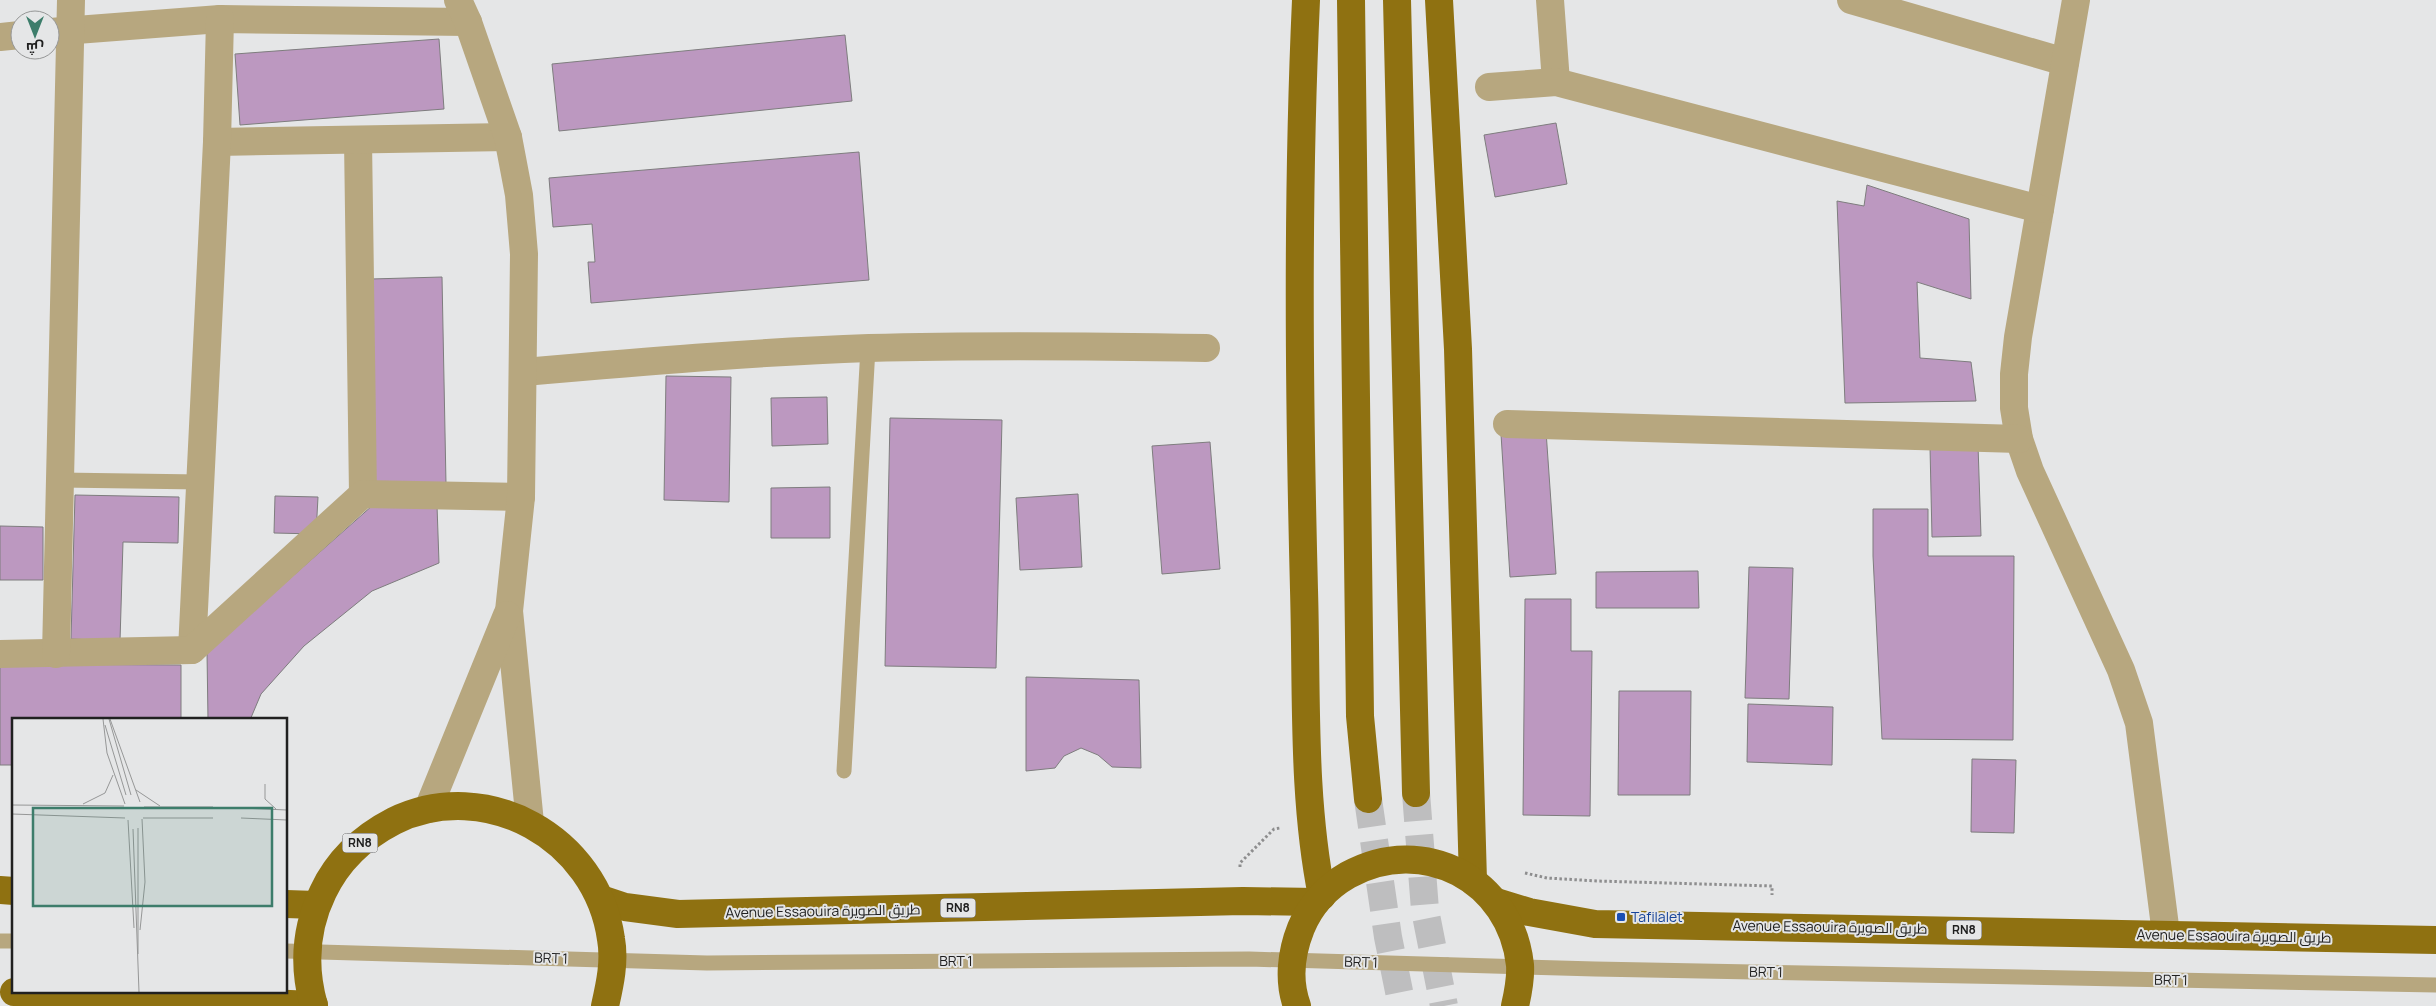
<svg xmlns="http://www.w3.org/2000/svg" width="2436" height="1006" font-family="Manrope,Cairo,sans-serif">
<rect width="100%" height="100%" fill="#e5e6e7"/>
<g fill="#bc98c0" stroke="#7e7d7e">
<path d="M845,35l7,66 -293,30 -7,-67z"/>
<path d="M439,39l5,70 -204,16 -5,-71z"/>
<path d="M1556,123l11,61 -72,13 -11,-62z"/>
<path d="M859,152l10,128 -278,23 -3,-41h7l-3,-38 -39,3 -4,-49z"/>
<path d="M1867,185l102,34 2,80 -54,-17 3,76 51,4 5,39 -131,2 -8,-202 27,5z"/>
<path d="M442,277l4,207 -71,1 -4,-206z"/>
<path d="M666,376l65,1 -2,125 -65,-2z"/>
<path d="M827,397l1,47 -56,2 -1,-48z"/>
<path d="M890,418l112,2 -6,248 -111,-2z"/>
<path d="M1546,431l10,143 -46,3 -9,-143z"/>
<path d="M1210,442l10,127 -58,5 -10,-128z"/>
<path d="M1978,445l3,91 -49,1 -2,-90z"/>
<path d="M830,487v51h-59v-50z"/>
<path d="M1078,494l4,73 -62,3 -4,-72z"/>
<path d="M75,495l104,2 -1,46 -55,-1 -3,99 -49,-2z"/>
<path d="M275,496l43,1 -2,37 -42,-1z"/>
<path d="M373,505h64l2,58 -67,28 -68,55 -43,48 -11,26h-42l-1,-68z"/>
<path d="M1873,509h55v47h86l-1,184 -131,-1 -9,-183z"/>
<path d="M0,526l43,1v53h-43z"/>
<path d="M1749,567l44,1 -4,131 -44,-1z"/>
<path d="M1698,571l1,37h-103v-36z"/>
<path d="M1525,599h46v52h21l-2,165 -67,-1z"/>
<path d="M0,664l181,1v55h-167v45h-14z"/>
<path d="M1026,677l113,3 2,88 -29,-1 -14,-12 -17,-7 -17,8 -9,12 -29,3z"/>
<path d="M1619,691h72l-1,104h-72z"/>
<path d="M1748,704l85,3 -1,58 -85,-3z"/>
<path d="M1972,759l44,1 -2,73 -43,-1z"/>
</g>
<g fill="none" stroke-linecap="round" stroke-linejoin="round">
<g stroke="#bebebf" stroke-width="28" stroke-dasharray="28 14" stroke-linecap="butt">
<path d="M1416,793l9,117 19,96"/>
<path d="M1368,799l20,138 14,69"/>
</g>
<g stroke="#8d8d8e" stroke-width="3" stroke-dasharray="2.5 2.5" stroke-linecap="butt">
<path d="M1240,867v-4l34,-34 6,-1"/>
<path d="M1525,873l22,5 50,3 175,5v9"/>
</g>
<g stroke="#b7a77f" stroke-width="15">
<path d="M60,480l141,2"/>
<path d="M844,771l24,-423"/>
<path d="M0,941h14"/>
<path d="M286,951l421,12 542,-4 346,10 841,16"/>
</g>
<g stroke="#b7a77f" stroke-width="28">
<path d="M1550,0l6,82"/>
<path d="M1851,0l214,62"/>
<path d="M2076,0l-58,337 -4,37v34l5,31 11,32 91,199 18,53 27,211"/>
<path d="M50,32l170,-13 248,3"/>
<path d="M0,37l20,-2"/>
<path d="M1489,87l67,-5 484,127"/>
<path d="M358,140l5,354"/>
<path d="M217,142l291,-5"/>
<path d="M524,372c115,-10 230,-20 345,-24 112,-3 224,-2 337,0"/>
<path d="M1507,424l512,15"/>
<path d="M192,650l25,-508 3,-123"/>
<path d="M0,654l192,-4 171,-156 158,3"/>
<path d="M56,654l15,-654"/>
</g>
<g stroke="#b7a77f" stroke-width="28">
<path d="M458,0l10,22 40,115 11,58 5,59 -3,243 -12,114 21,212"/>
<path d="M428,809l79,-194"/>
</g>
<g stroke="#8f7111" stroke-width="28">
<path d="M1306,0c-9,197 -7,394 -2,590 3,102 -2,206 18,306"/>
<path d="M1351,0l9,716 8,83"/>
<path d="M1397,0l19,793"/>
<path d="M1439,0l19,349 15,532"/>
<path d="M0,890l14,1"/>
<path d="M601,899l24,8 53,7 565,-13 73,1"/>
<path d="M1496,902l33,10 66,12 841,16"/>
<path d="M286,904l30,1"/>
<path d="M14,992l300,13"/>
<path d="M314,1006c-11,-39 -9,-77 9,-114 15,-32 40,-55 71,-71 92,-45 203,17 217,118 4,22 -1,45 -6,67"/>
<path d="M1297,1006c-9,-25 -6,-53 4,-78 9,-22 26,-41 47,-53 75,-42 163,5 172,90 1,14 -2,28 -5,41"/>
</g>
</g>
<rect fill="#1a4fb4" stroke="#e5e6e7" stroke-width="2" x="1616" y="912" width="10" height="10" rx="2.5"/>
<g text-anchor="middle" stroke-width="4" stroke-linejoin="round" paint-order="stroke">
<g fill="#e5e6e7" stroke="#5b5b5c" stroke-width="1">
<rect x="342.5" y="833.5" width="35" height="19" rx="4"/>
<rect x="940.5" y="898.5" width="35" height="19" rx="4"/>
<rect x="1946.5" y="920.5" width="35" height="19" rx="4"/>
</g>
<g font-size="12" font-weight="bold" fill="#202020">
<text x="360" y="847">RN8</text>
<text x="958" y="912">RN8</text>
<text x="1964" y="934">RN8</text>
</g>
<g font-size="14" fill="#202020" stroke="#e5e6e7">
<text transform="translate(823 911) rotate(-1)" y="5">Avenue Essaouira طريق الصويرة</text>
<text transform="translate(1830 927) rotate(1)" y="5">Avenue Essaouira طريق الصويرة</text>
<text transform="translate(2234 936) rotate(1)" y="5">Avenue Essaouira طريق الصويرة</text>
<text transform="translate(551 958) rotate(2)" y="5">BRT 1</text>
<text x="956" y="966">BRT 1</text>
<text transform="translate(1361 962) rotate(2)" y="5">BRT 1</text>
<text transform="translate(1766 972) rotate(1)" y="5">BRT 1</text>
<text transform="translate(2171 980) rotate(1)" y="5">BRT 1</text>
</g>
<g font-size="14" fill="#164399" stroke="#e5e6e7" text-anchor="start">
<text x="1631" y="922">Tafilalet</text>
</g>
</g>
<g transform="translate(12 718)">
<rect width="275" height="275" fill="#e5e6e7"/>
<path fill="none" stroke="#969797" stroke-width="1" d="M91,1l4,34 18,51M97,1l22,76M98,1l30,83M93,7l21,70M253,66v15l11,10M124,72l24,16M71,86l22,-11 8,-18M0,87l112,1M132,89h69M229,90l46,2M0,96l113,4M131,100h70M229,100l46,2M116,102l6,108M121,111l6,163M128,212l5,-48 -3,-63M126,236v-126"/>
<path fill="#3d7d6b" fill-opacity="0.15" stroke="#3d7d6b" stroke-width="2.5" d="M21,90h239v98h-239z"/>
<rect width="275" height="275" fill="none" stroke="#202020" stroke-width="2.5"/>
</g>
<g transform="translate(35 35) rotate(180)"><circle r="24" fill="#e5e6e7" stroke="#969797"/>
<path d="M0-4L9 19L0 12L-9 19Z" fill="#3d7d6b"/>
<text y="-8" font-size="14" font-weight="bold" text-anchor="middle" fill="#202020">ش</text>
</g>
</svg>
